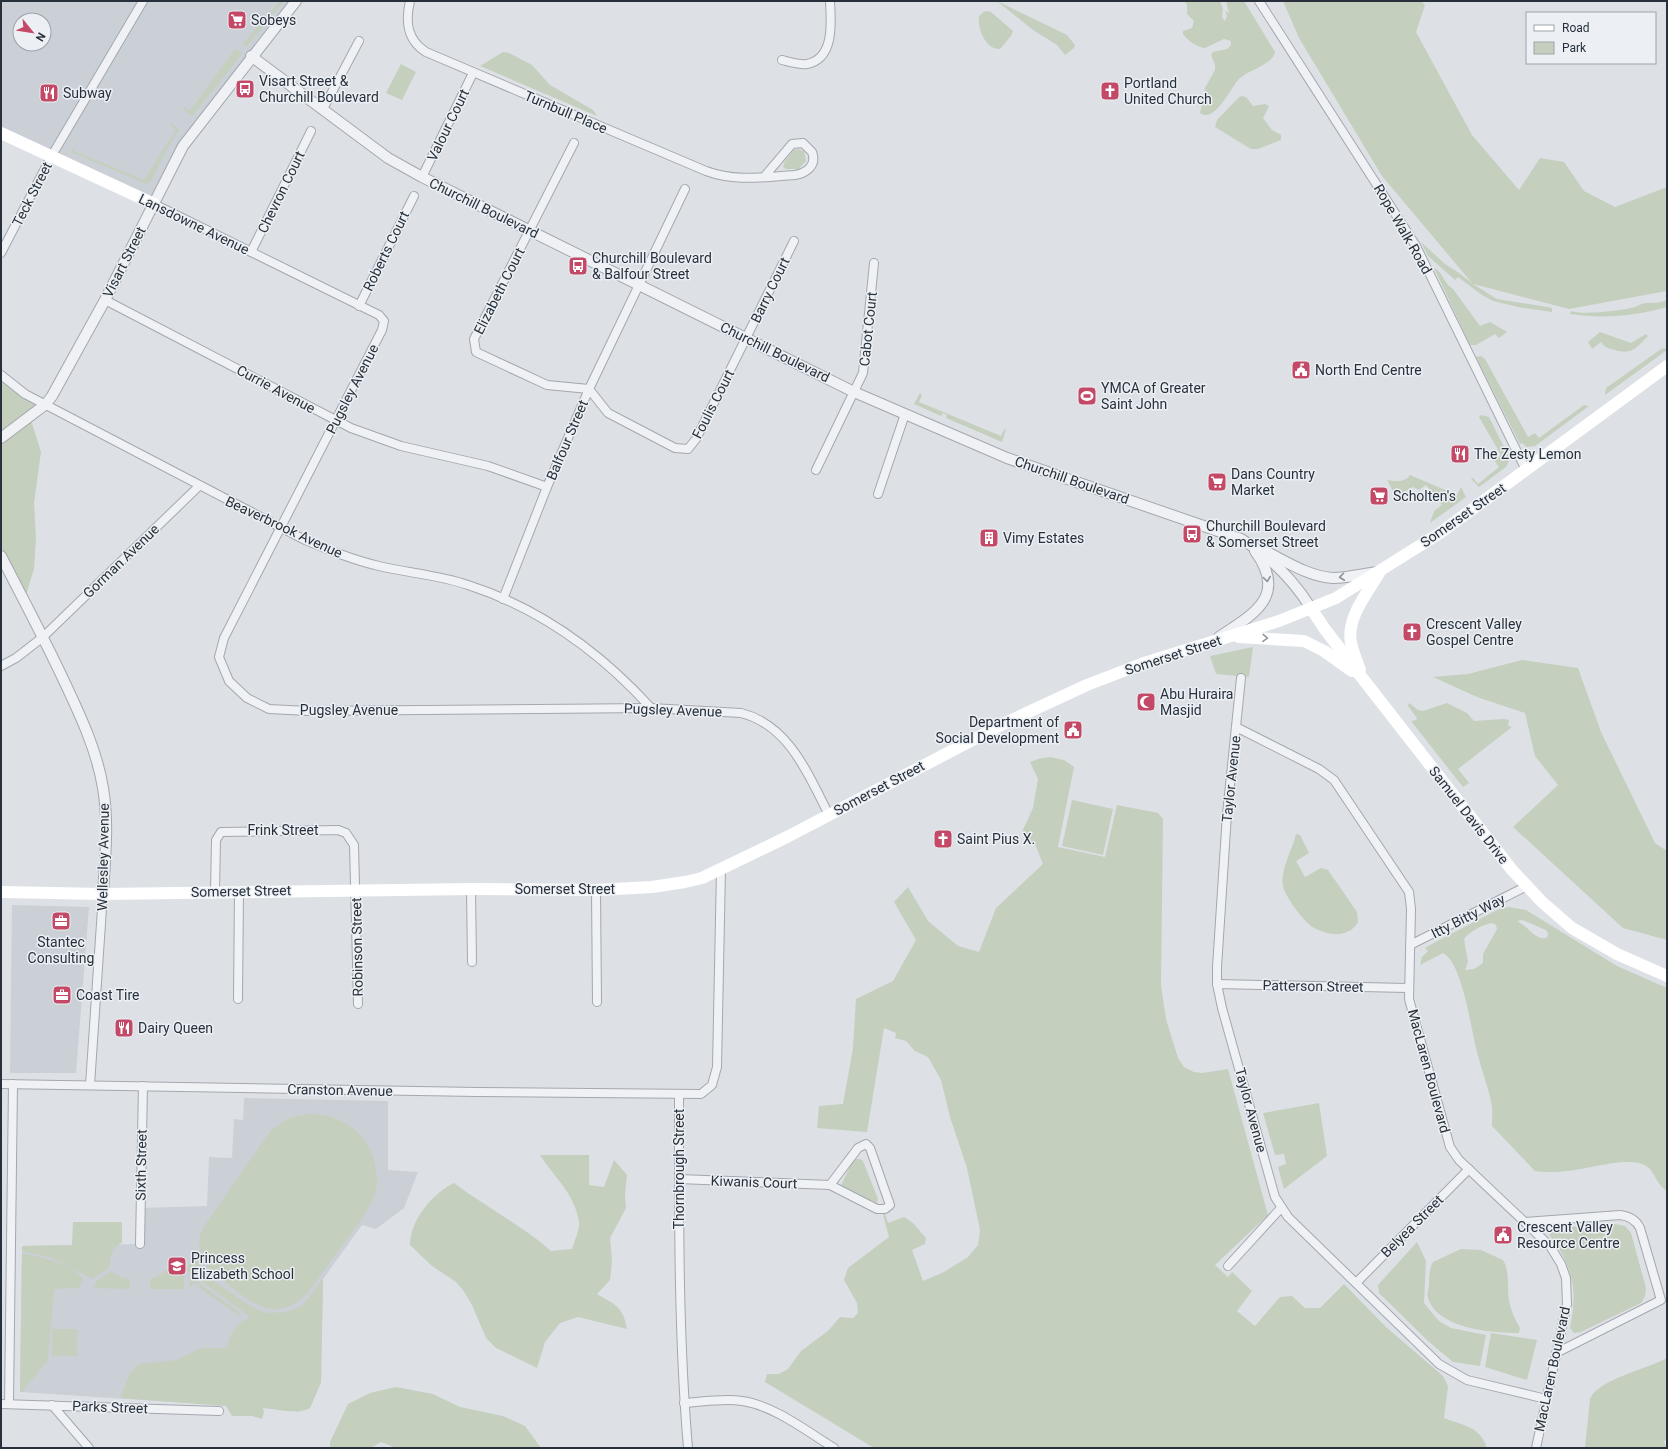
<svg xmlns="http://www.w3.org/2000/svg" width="1668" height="1449" font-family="Roboto,sans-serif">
<rect width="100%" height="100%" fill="#dde1e6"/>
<g fill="#cbd0d7" fill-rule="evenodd">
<path d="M1,1h295l-102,129 -40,74 -153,-71zM20,20h24v24h-24z"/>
<path d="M12,905l77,2 -13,166h-66z"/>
<path d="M244,1098l144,3v69l30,2 -14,36 -28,21 -14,-4 -39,54 -2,103 -11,26 -13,4 -4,-2 -273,-18 2,-146 118,-2 1,-36 66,-2 2,-49 23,1 2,-39 9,1z"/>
</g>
<g fill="#c4cfbe" fill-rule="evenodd">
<path d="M280,1h4l-37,45 -5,-1z"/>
<path d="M997,1l70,34 8,10 -1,3 -9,7 -8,-10 -24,-15z"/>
<path d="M1184,1h36l3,8 -1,8 3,4 2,-5 -2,-5 4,2 -3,-12h18l31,51c-1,12 -29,19 -36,27 -8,8 -24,45 -39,34l5,-25 10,-18v-5l-4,-10 2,-3 14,-3 4,-4v-4l-7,-2 -19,9c-8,-1 -17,-7 -22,-14v-3l9,-3 2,-7 -7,-7v-10z"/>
<path d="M1283,1h138l4,4 -9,27 56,103 47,55 21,-32 24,4 20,29 31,16 52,-20v104l-98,18 -96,-25 24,15 50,8 5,1v4l-34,-5 -25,-6 -11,-6 -24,-18 -3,3 -27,-24 -7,-14 24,22 14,9 13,10 -90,-107 -83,-138z"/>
<path d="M985,11l6,1 22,19 -2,5 -11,13c-15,1 -23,-22 -21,-33z"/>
<path d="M235,49l6,3v3l-49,61 -10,-7 2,-2 6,4z"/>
<path d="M503,52l6,1 23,12 18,20 43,25 4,6 -117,-50z"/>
<path d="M401,64l15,8 -14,28 -16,-7z"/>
<path d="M1242,96l4,1 7,9 12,-2 4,2 -6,12 9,12 9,5v5l-23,9h-7l-36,-22 2,-7 22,-23z"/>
<path d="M171,123l8,7 -12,19 -16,32 -4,3 -76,-32 5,-9 -2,8 70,29 32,-50 -6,-5z"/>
<path d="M794,150l5,-1 5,2 2,10 -8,8h-12l-3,-2 2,-6z"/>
<path d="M1434,268c9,4 10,16 19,21l27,37 10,-4 17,10 -8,6 -4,-4 -19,11h-6z"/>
<path d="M1667,300v7c-32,9 -64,12 -97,7l1,-3c10,4 51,0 64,-4 3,-1 7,-4 11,-4 8,0 14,0 21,-3z"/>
<path d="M1600,332l31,11 15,-9 2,2c-12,12 -16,19 -33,14 -7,-2 -10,-2 -14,-8l-9,7 -4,-7z"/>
<path d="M1665,348l2,2 -62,45 1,-7 55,-39z"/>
<path d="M1481,356l4,3 43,78 7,-4 4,5 45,-33 5,1 -54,40 -8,1 -5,-4 -2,1 -44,-87z"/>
<path d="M1,375l45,29 -16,13 11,35 -7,51 2,35 -2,31 -10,32 -23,-45z"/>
<path d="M920,393l2,2 -3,7 82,34 3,-6 2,-1 -4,13 -56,-24 1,-3 -4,-2 -2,3 -27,-12z"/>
<path d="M1481,415l8,2 21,42 -4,8 -27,20 -8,-8 2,-1 5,6 21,-17 -5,-7 7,-5 -22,-38z"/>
<path d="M1410,475l47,20 4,-8 5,10 -36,26 4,-12 8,-6 -16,-20 -7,5 -6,-3 -17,9 -9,-16c8,1 18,3 23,-5z"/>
<path d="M1253,647l-4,30 -33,-3 -6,-18z"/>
<path d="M1522,660l56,8 23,64 54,111 12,8v89l-44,-12 -110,-101 45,-42 -23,-29 -10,-43 -48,-16 -44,-20 35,-3z"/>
<path d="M1409,703l9,7 5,1 24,-8 20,10 7,8 30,-2 5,1 -1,6 4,1 -54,42 11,14 -6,4 -52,-66 5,-1 1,-2 -9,-12z"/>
<path d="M1050,757l14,3 10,7 -16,80 47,10 12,-52 41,8 5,6 -2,167 5,33 12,39 6,9 10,5 8,1 26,-4 40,146 -53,50 13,12 4,-5 20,19 -15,20 18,15 25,-29 12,-1 13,12h15l24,-24 42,43 57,49 5,10 -4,32c20,8 36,8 43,30h-613l-109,-66 2,-8h12l9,-5 13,-18 27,-20 12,-14 13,1 5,-5 -1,-10 -13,-23 4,-12 41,-31 -6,-23h2l3,9 16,-6 9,6 13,15 -1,6 -13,6 11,31 21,-9 24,-15 10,-12 2,-15 -13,-62 -17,-51 -9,-37 -13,-23 -13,-6 -9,-10 -11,-3 1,-5 -12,-5 -17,104 -50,-4 2,-22 24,-2 10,-56 3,-49 37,-18 23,-41 -22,-38 14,-15 20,34 30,25 21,6 17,-44 47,-44 -8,-20 -6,2 -7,-14 11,-24 5,-29 -8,-17 8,-3z"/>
<path d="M1072,800l41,9 -10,46 -41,-9z"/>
<path d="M1296,834l4,1 9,18 -13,8 9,16 16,-9 7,2 29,42 1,10c-9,16 -29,14 -44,6 -9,-5 -29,-31 -31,-42 -3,-17 10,-37 13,-52z"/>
<path d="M1509,907l17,3 91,56 50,22v203c-12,-8 -12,-20 -21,-25 -15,-10 -54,2 -71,4 -12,2 -28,3 -40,1l-43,-45c0,-8 1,-17 -1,-25 -4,-18 -11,-35 -15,-53 -5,-20 -14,-86 -33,-95l-23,12 2,-8 6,-6 -3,-3 5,-3 69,-36zM1522,920l24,10 2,4 -1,4c-12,3 -20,-13 -30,-17zM1492,923l4,2 1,4 -14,25v9l-9,6 -9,1 3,-8 -4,-23c5,-7 19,-15 28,-16z"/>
<path d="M1319,1103l8,53 -43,33 -6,-22 8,-3 -2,-10 -9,1 -12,-42z"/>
<path d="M306,1114c33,-1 62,17 69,50 2,10 3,21 0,30 -6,20 -35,53 -47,71 -8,10 -16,25 -26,33 -8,7 -17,11 -28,11 -21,-1 -40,-21 -57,-33 -16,-12 -23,-32 -13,-50l67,-96 16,-11z"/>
<path d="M540,1155h49v30l15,2 10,-27 13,15 -2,20 1,13 -16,30 2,23 -2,19 -13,14c18,11 26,12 30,35l-49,-12 -18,6 -15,19 -8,26 -41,-20 -10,-10 -14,-33 -9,-15 -7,-8 -24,-16 -22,-21c0,-25 23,-52 44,-62 32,24 67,42 97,68l21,-2c2,-7 8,-20 7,-27 -4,-28 -25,-45 -39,-67z"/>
<path d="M856,1159h4l3,2 15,38 -1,4 -37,-15 11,-24z"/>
<path d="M73,1222h49v21c-12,4 -11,15 -13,25l-17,11 -40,-21 -30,-7v-5l50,-1z"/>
<path d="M1615,1224l10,2 6,7 15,55 -1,8 -4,7 -60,29 -7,1 -4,-5c1,-7 3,-14 3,-22 3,-26 -7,-50 -23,-70l-1,-3 6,-5z"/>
<path d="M1417,1242l9,19 -2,42 15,18 12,7 35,7 -6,31 -27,-4 -25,-21 -49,-48 -1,-8z"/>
<path d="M1461,1249l20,1 22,10c7,11 4,28 6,41 2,10 6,18 11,27l-1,5c-27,0 -81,-4 -91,-35 -1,-3 0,-8 1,-12 0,-8 0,-17 4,-24z"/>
<path d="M22,1254c15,1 53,11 61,25l-4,9 -25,1 -6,71 -26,32h-2z"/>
<path d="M196,1254l5,13 10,12 39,27 17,7 19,-1 16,-6 21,-27 -2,103 -11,26c-10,7 -35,1 -47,0l1,4 -2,7 -10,-3h-20l-6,-10 -106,-8 10,-25 9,-9 38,-4 24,-12h26c3,-12 8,-26 21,-29l1,-3 -63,-46z"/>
<path d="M171,1266h4l9,7v16h-34v-10l11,-4z"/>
<path d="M111,1271l10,6 9,2v10l-36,-1 2,-6z"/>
<path d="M190,1277l48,34 2,5 -39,-27 -3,-5h-5l-4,5z"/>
<rect x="52" y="1329" width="25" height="27"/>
<path d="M1491,1333l46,7 -10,40 -42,-13z"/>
<path d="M1667,1358v79l-3,5 3,6h-82l5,-49c8,-20 58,-30 77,-41z"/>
<path d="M396,1387l37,7 27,13 43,9 22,10 16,22h-145l-15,-6 -10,6h-41v-6l18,-38 22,-11z"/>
</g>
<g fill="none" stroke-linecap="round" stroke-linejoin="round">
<g stroke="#a3a8af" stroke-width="10">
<g id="minor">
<path d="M410,1c-5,21 -3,39 16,51l280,119c30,11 57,6 89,4 12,-2 22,-10 17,-23l-9,-9 -11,1 -28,33"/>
<path d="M1259,1l157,245 110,224"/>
<path d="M782,60c8,2 18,5 25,4 28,-5 24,-43 23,-63"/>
<path d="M323,109l36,-68"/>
<path d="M574,143l-100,196 2,13 71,33 42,4 19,24 67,35 13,1 8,-10 98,-198"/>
<path d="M422,177l51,-104"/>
<path d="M154,204l225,111 5,6 -2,9 -158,308 -5,19 10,24 18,17 22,11 39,2 343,-3 90,5c48,12 67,61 88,102"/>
<path d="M251,252l60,-121"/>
<path d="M1,253l50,-96 92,-156"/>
<path d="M105,300l246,128 50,18 87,20 59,21"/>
<path d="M359,306l55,-110"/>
<path d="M1,375l24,19 280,146c24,10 48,20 74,26 29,7 60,9 89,19 71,23 133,68 183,123"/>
<path d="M816,470l47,-97 11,-110"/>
<path d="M878,494l27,-80"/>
<path d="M503,599l44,-112 42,-98 96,-200"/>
<path d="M1,666l15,-8 27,-21 156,-151"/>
<path d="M1241,678l-14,136 -10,153v17l5,24 53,189 13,20 151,147 28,16 79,19"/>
<path d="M1236,727l83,42 15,11 75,112 2,17 -2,90 41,148 9,13 91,86 11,18 5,14 1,26 -31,144"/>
<path d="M471,889l1,73"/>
<path d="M596,890l1,112"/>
<path d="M215,891l1,-51 5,-8 117,-2 8,3 8,12 4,159"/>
<path d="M1410,945l117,-59"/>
<path d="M1217,984l191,4"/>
<path d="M238,999l1,-108"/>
<path d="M1,1084l476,8 224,2 11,-9 5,-18 4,-198"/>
<path d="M90,1085l13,-191"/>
<path d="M679,1095c0,118 -1,236 9,353"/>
<path d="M679,1179l151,6 47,24h8l5,-4 -20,-57 -4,-4 -8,4 -28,37"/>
<path d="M1525,1222l95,-7c9,1 16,5 20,13l21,72 -105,53"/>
<path d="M140,1244l3,-158"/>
<path d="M1228,1266l53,-58"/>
<path d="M1356,1283l113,-114"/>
<path d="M684,1403c19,-1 40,-5 58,-2 31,4 66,31 92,47"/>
<path d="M1,1404l218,7"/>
<path d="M9,1404l4,-320"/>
<path d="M52,1405l37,43"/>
</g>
</g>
<g stroke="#a3a8af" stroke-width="12">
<g id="tertiary">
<path d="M251,56l137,102 34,19 432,215 153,66 234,81c29,17 52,41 70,69"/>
<path d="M1,438l45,-34 6,-8 53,-96 78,-154 113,-145"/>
<path d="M1267,552c20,10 43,25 66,26 15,0 30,-4 44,-6"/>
<path d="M1,556c22,43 44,84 64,127 16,34 32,68 38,105 6,35 2,71 0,106"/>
<path d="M1219,637c35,-23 69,-41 36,-86"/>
</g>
</g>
<use href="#minor" stroke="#eff1f4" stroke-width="8"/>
<use href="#tertiary" stroke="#eff1f4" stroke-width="10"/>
<g stroke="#fff" stroke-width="12">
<path d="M1,133l153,71"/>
<path d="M1311,608l13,20 39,51 149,191 30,32 30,26 45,26 50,22"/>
<path d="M1239,637l65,4 20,10 28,20"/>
<path d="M1360,670c-3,-9 -7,-18 -9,-27 -5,-25 16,-49 28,-70"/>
<path d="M1,892l102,2 368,-5 125,1 56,-3 33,-5 17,-4 85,-41 216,-113 84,-39 57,-22 135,-42 57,-23 104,-65 227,-167"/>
</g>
</g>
<defs><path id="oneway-chevron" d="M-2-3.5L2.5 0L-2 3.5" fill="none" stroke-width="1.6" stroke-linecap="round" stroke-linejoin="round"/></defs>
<g stroke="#8b9098">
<use href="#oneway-chevron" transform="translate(1342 577) rotate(173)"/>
<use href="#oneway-chevron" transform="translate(1267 579) rotate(82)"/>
</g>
<use stroke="#93989d" href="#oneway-chevron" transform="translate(1265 638) rotate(2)"/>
<defs>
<g id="supermarket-square" transform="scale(1)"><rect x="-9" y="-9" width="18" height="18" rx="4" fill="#c44966" stroke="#ecf0f4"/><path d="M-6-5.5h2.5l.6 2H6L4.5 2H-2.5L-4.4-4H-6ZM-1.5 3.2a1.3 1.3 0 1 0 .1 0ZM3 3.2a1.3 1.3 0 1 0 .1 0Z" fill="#fff"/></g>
<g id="bus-square" transform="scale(1)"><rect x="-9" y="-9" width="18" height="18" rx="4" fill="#c44966" stroke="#ecf0f4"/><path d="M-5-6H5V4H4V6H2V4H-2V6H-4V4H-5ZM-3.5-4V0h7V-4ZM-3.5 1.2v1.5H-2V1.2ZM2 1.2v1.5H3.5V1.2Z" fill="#fff"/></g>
<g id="church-square" transform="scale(1)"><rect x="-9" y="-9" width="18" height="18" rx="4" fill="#c44966" stroke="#ecf0f4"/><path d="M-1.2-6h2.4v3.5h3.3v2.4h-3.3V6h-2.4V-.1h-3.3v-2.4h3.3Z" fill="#fff"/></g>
<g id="restaurant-square" transform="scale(1)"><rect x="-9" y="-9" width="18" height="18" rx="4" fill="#c44966" stroke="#ecf0f4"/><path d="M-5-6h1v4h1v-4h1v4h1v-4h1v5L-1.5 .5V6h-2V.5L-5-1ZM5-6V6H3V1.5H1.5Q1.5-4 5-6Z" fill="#fff"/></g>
<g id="civic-square" transform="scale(1)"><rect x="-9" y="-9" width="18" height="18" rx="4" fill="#c44966" stroke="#ecf0f4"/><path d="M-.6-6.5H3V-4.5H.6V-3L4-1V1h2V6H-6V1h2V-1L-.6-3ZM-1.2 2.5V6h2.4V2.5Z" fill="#fff"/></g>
<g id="stadium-square" transform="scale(1)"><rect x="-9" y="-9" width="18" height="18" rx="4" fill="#c44966" stroke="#ecf0f4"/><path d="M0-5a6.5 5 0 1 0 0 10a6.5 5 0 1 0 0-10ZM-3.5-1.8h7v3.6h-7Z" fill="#fff"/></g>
<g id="building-square" transform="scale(1)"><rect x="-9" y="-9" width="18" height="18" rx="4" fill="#c44966" stroke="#ecf0f4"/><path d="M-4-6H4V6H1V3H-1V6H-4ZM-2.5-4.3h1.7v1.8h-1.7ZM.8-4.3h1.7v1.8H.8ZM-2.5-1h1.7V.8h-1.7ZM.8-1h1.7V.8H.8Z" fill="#fff"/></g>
<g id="mosque-square" transform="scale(1)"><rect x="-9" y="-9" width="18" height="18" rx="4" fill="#c44966" stroke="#ecf0f4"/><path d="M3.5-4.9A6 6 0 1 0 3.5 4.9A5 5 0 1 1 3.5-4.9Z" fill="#fff"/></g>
<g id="office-square" transform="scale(1)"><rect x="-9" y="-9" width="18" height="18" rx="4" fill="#c44966" stroke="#ecf0f4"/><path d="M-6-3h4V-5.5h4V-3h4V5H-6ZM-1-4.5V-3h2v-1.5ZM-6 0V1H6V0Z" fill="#fff"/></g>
<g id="school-square" transform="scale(1)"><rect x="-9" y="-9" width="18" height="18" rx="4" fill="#c44966" stroke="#ecf0f4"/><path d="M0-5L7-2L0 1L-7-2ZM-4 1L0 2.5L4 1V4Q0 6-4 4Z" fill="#fff"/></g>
</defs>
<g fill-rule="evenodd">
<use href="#supermarket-square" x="237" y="20"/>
<use href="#bus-square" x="245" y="89"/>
<use href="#church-square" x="1110" y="91"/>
<use href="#restaurant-square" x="49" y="93"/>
<use href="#bus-square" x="578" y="266"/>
<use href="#civic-square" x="1301" y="370"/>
<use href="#stadium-square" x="1087" y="396"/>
<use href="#restaurant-square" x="1460" y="454"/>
<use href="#supermarket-square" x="1217" y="482"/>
<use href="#supermarket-square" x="1379" y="496"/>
<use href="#bus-square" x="1192" y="534"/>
<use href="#building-square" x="989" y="538"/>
<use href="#church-square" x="1412" y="632"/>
<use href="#mosque-square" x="1146" y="702"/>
<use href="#civic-square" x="1073" y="730"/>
<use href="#church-square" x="943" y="839"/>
<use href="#office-square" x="61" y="921"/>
<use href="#office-square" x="62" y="995"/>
<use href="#restaurant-square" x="124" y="1028"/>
<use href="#civic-square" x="1503" y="1235"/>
<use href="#school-square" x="177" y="1266"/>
</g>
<g text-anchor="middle" stroke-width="3" stroke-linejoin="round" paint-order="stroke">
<g font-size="14" fill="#27303b" stroke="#ecf0f4" text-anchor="start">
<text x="251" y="25">Sobeys</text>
<text x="259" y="86">Visart Street &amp;<tspan x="259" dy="16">Churchill Boulevard</tspan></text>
<text x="1124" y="88">Portland<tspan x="1124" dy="16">United Church</tspan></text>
<text x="63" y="98">Subway</text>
<text x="592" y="263">Churchill Boulevard<tspan x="592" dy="16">&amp; Balfour Street</tspan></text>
<text x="1315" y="375">North End Centre</text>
<text x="1101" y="393">YMCA of Greater<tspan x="1101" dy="16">Saint John</tspan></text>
<text x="1474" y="459">The Zesty Lemon</text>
<text x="1231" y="479">Dans Country<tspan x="1231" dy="16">Market</tspan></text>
<text x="1393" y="501">Scholten's</text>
<text x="1206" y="531">Churchill Boulevard<tspan x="1206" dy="16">&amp; Somerset Street</tspan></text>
<text x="1003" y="543">Vimy Estates</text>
<text x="1426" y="629">Crescent Valley<tspan x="1426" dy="16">Gospel Centre</tspan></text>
<text x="1160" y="699">Abu Huraira<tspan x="1160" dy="16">Masjid</tspan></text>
<text x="1059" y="727" text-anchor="end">Department of<tspan x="1059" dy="16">Social Development</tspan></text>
<text x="957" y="844">Saint Pius X.</text>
<text x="61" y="947" text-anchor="middle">Stantec<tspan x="61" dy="16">Consulting</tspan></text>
<text x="76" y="1000">Coast Tire</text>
<text x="138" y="1033">Dairy Queen</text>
<text x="1517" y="1232">Crescent Valley<tspan x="1517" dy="16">Resource Centre</tspan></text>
<text x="191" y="1263">Princess<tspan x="191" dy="16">Elizabeth School</tspan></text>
</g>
<g font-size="14" fill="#27303b" stroke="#ecf0f4">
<text transform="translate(566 112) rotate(23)" y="5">Turnbull Place</text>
<text transform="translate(448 125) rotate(-64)" y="5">Valour Court</text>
<text transform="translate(281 192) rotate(-64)" y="5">Chevron Court</text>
<text transform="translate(32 194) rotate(-63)" y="5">Teck Street</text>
<text transform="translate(484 208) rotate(26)" y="5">Churchill Boulevard</text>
<text transform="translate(194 224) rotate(26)" y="5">Lansdowne Avenue</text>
<text transform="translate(1403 229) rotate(60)" y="5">Rope Walk Road</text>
<text transform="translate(386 251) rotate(-64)" y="5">Roberts Court</text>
<text transform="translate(124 262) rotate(-63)" y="5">Visart Street</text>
<text transform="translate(770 290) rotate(-64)" y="5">Barry Court</text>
<text transform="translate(499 291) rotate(-63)" y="5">Elizabeth Court</text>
<text transform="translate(868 329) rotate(-84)" y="5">Cabot Court</text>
<text transform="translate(775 352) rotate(26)" y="5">Churchill Boulevard</text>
<text transform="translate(276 389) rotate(28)" y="5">Currie Avenue</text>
<text transform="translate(352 389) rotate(-63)" y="5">Pugsley Avenue</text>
<text transform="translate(713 404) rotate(-63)" y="5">Foulis Court</text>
<text transform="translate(567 440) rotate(-67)" y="5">Balfour Street</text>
<text transform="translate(1072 480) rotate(19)" y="5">Churchill Boulevard</text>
<text transform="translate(1463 515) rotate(-35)" y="5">Somerset Street</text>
<text transform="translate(284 527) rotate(25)" y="5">Beaverbrook Avenue</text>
<text transform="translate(121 561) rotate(-44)" y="5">Gorman Avenue</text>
<text transform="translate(1173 655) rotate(-18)" y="5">Somerset Street</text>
<text x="349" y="715">Pugsley Avenue</text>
<text transform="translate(673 710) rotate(2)" y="5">Pugsley Avenue</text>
<text transform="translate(1231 779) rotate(-84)" y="5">Taylor Avenue</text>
<text transform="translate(879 788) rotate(-28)" y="5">Somerset Street</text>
<text transform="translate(1469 815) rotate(52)" y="5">Samuel Davis Drive</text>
<text x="283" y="835">Frink Street</text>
<text transform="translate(103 857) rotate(-89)" y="5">Wellesley Avenue</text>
<text x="565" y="894">Somerset Street</text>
<text transform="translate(241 891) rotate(-1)" y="5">Somerset Street</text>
<text transform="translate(1468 916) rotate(-27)" y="5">Itty Bitty Way</text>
<text transform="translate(357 947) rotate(-91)" y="5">Robinson Street</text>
<text transform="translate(1313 986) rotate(1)" y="5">Patterson Street</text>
<text transform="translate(1429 1071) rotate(75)" y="5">MacLaren Boulevard</text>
<text transform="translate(340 1090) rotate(1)" y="5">Cranston Avenue</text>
<text transform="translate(1251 1110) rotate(75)" y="5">Taylor Avenue</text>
<text transform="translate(141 1165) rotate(-89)" y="5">Sixth Street</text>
<text transform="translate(679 1169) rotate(-90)" y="5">Thornbrough Street</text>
<text transform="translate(754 1182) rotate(2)" y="5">Kiwanis Court</text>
<text transform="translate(1412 1226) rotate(-45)" y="5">Belyea Street</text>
<text transform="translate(1552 1369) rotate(-78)" y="5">MacLaren Boulevard</text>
<text transform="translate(110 1407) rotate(2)" y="5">Parks Street</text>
</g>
</g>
<rect width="1668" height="1449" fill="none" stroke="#27303b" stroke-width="4"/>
<rect x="1526" y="12" width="130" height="52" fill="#ecf0f4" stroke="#9da3aa"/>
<rect x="1534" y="25" width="20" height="6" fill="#ffffff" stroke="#9da3aa"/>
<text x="1562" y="32" font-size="12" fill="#27303b">Road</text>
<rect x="1534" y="42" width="20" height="12" fill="#c4cfbe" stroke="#9da3aa"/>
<text x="1562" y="52" font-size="12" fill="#27303b">Park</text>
<g transform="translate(32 32) rotate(120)"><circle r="19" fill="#ecf0f4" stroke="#9da3aa"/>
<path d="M0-3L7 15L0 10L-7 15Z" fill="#c44966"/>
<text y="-6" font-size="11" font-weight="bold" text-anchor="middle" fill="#27303b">N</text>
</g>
</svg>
